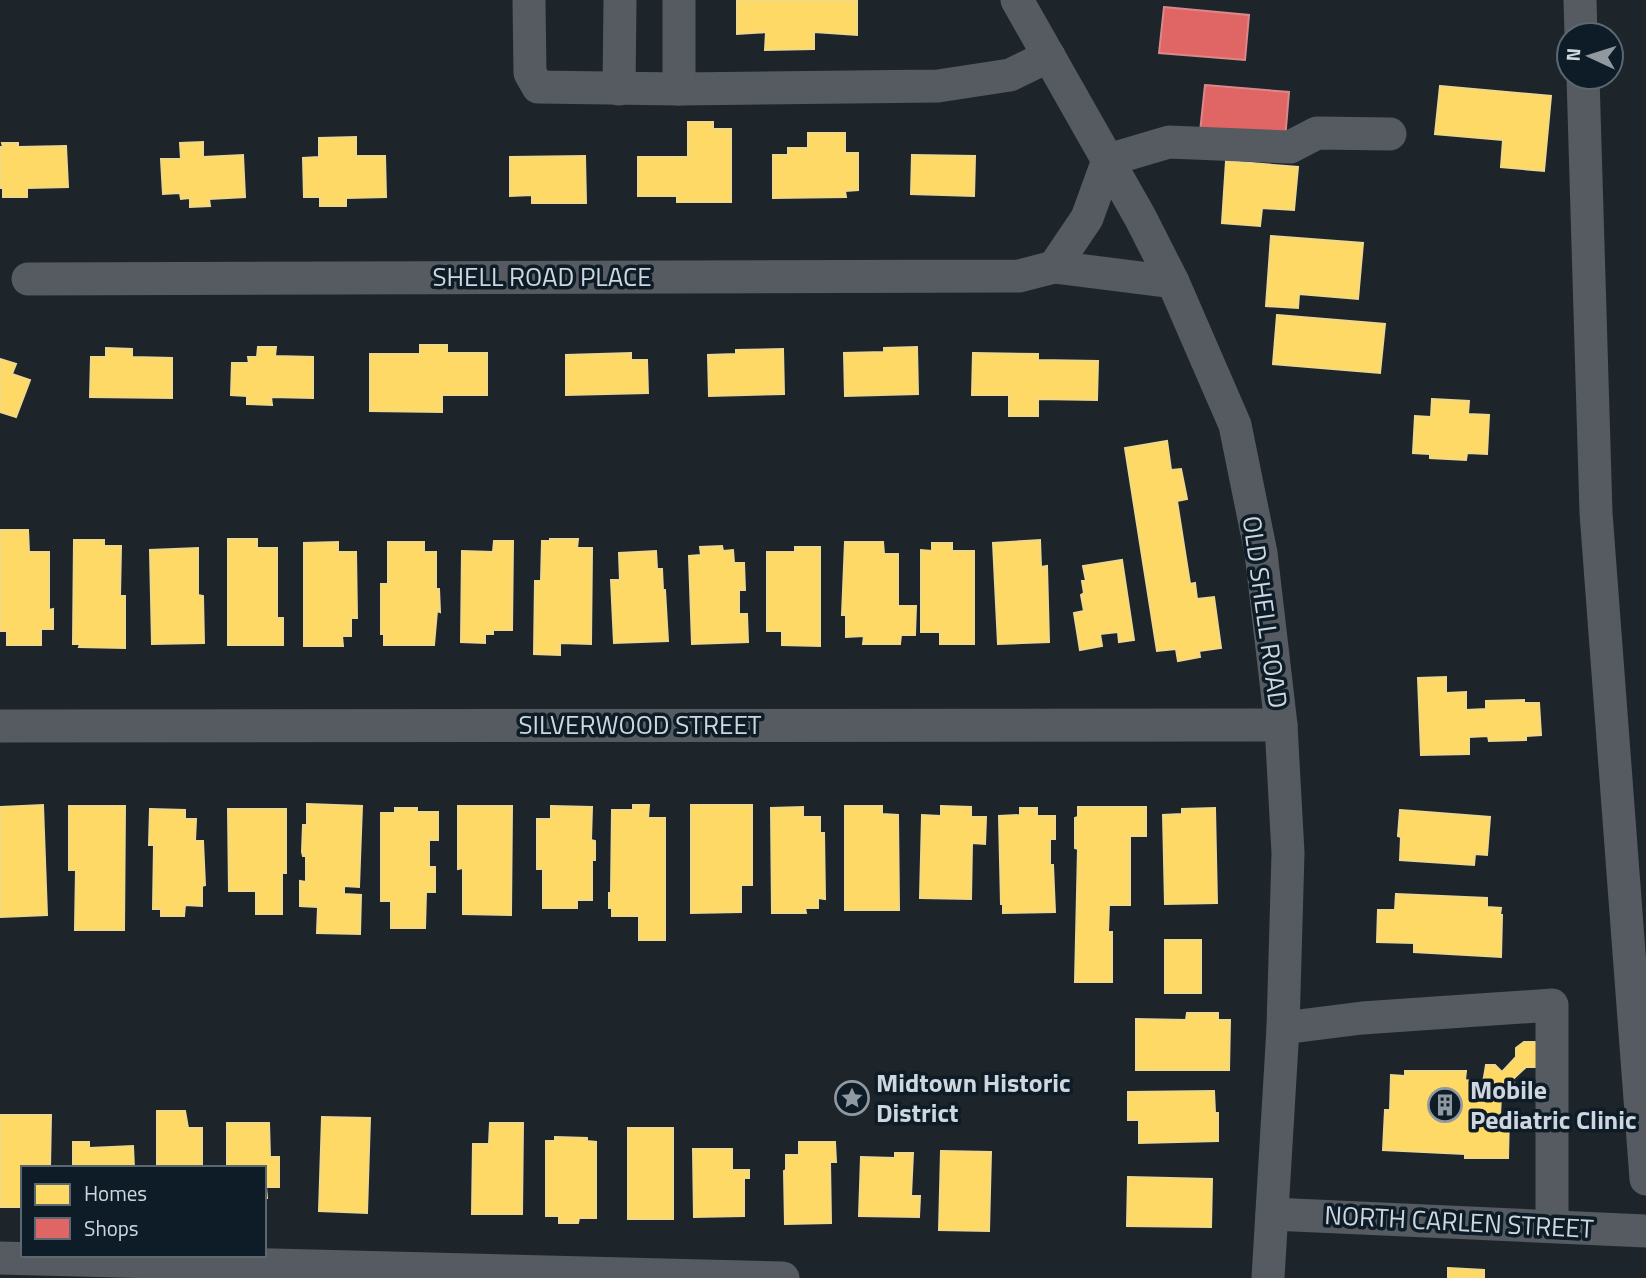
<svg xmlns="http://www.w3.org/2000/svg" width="1646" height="1278" font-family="'Titillium Web',sans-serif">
<rect width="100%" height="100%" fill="#1d252b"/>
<g fill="#ffd966" stroke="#f0d88a" stroke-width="2">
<path d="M737,0h120v35l-43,-3v17l-49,1 1,-18 -29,2z"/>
<path d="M1440,86l111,10 -7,75 -43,-4 2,-27 -68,-6z"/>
<path d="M688,122h25v7h18v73h-54v-6h-39v-39h50z"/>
<path d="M808,133h37v20h13v37l-13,1 1,6 -73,1v-43h15v-7h20z"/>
<path d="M356,137v19h29l1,41 -40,1v8h-26v-9h-16l-1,-39 16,-1v-19z"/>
<path d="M203,142v15l40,-2 2,42 -36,2 1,7 -20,1v-9l-9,1 -1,-6 -17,1 -2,-35h20l-1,-16z"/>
<path d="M2,143h16v4l48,-1 2,41 -41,1v9h-24v-9h-3v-41h3z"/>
<path d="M912,155l63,1 -1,40 -63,-2z"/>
<path d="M585,156l1,47h-54v-8l-22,1v-39z"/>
<path d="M1226,161l72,6 -4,43 -32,-2 -2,18 -38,-3z"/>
<path d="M1271,236l92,7 -5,56 -59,-5 -1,14 -32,-2z"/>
<path d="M1277,315l108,9 -5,49 -107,-9z"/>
<path d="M420,345h27v8h40v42h-45v17l-72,-1v-57h50z"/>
<path d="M258,347h18l-1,9 38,1v41l-42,-1 1,8 -25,-1v-8l-16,-1 1,-32h17l-1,-6h9z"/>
<path d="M917,347l1,47 -73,2 -1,-43 40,-1v-4z"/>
<path d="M106,348l26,1v8l40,1v40l-82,-1 1,-40h15z"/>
<path d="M783,349l1,45 -75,2 -1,-41 28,-1v-4z"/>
<path d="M631,353v7h16l1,33 -82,2v-40z"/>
<path d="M973,353l65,1v6l60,1 -1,39 -59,-1v17h-29v-21h-37z"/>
<path d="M0,359l16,5 -4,10 18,6 -14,37 -16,-5z"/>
<path d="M1432,399l37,2 -1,13 21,1 -2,39 -20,-1 -1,7 -36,-2v-4l-17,-1 2,-37 16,1z"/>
<path d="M1167,441l4,29 10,-1 6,30 -10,2 13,83 5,-1 2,16 17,-2 7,51 -22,3 1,6 -22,4 -2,-12 -19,2 -32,-203z"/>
<path d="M0,530h28l1,22h20v58l4,-1v20h-12v16h-34v-14h-7z"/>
<path d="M228,539h29v9h20v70h6v27h-55z"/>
<path d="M550,539h28l-1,9h15l-1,96 -31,-1v12l-26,-1 1,-73h6l1,-40h8z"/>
<path d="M74,540h30v6h17l-1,50h5v52l-46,-1 1,-3h-7z"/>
<path d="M1040,540l1,27 6,-1 2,76 -51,2 -5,-101z"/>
<path d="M494,541h19l-1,89h-19v4h-8v9l-24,-1 1,-91 31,1z"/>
<path d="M338,542v10h18l1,66h-6v18h-9l1,10h-39v-103z"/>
<path d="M388,542h36v10h12v37h3l1,23 -3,-1 -3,34h-50v-11h-3v-50h7z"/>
<path d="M845,542h38l1,12h14v52h18l-1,29h-14l-1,9h-37l1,-8 -18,1v-22h-4z"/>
<path d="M932,543h20v8h22v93h-34v-12h-19v-82l11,1z"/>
<path d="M722,546l1,5 10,-1 1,13h10l1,27h-6v24h8l1,28 -56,2 -3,-88 12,-1 -1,-8z"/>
<path d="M795,547h25v99l-38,-1v-14h-15v-79h28z"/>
<path d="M198,548v47l5,1 1,47 -52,1 -2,-94z"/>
<path d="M656,551l1,18h5l1,21h2l3,51 -54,2 -3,-63h9l-1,-27z"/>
<path d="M1122,560l12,80 -15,2 -1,-10 -18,2 2,12 -22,4 -6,-37 10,-2 -3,-16 3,-2 -2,-12h4l-3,-15z"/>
<path d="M1446,677v16l20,-1v18l20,-1v-8l38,-1v3h15l2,32 -15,1v4l-37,1 -1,-5 -19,1v17l-48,1 -3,-77z"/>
<path d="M307,804l55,2 -3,81 -15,-1v8l17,1 -1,39 -43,-1 1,-26 -18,-1v-25l6,1v-26h-3l-1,-4 1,-27h4z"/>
<path d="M43,805l4,110 -47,2v-110z"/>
<path d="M633,805h16l-1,13h17v122h-26v-24h-27v-8h-3v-15h2l1,-83h21z"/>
<path d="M691,805h61v80h-11v27l-50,1z"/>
<path d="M69,806h56l-1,124h-49l1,-60h-7z"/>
<path d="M458,806h54l-1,109 -48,-1v-46l-5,1z"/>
<path d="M551,806l41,1 -1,33 4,1v19h-3v40h-15v8h-34v-39h-6v-50h14z"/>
<path d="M845,806h37v8l16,1 1,95h-54z"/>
<path d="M941,806l30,1v10h15l-1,27 -13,-1 -1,56 -51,-1 2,-83 19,1z"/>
<path d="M803,807v10h17v16h4l1,66 -7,-1v10h-13l1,5h-34l-1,-105z"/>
<path d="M1078,807h68v29h-16v69h-21l-1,27h4v50h-37l3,-133 -3,-1v-30l3,-1z"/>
<path d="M395,808h22v4h21v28h-9v27h6v25h-9l-1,36h-34v-27h-10v-88h14z"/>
<path d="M1020,808h17v8h18v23h-5v26h3l2,47 -52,1v-9h-2l-2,-88 21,-1z"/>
<path d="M1215,808l2,95 -52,1 -2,-89 19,-1v-5z"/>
<path d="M150,809l35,1v9h11l-1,22h8l2,44 -3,1v20l-17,-1 -1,11h-23v-7h-8l1,-64h-5z"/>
<path d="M228,809h58v64h-4v41h-26v-23h-27z"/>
<path d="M1400,810l90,7 -3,38 -12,-1 -1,11 -74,-5 1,-23 -3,-1z"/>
<path d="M1396,894l91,4v9l14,1 -1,7h2l-1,42 -87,-5v-9l-37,-1 1,-32h17z"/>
<rect x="1165" y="940" width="36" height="53"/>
<path d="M1187,1013h31v7h12l-1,50h-93v-51l50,1z"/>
<path d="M1524,1042h11l7,8 -6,17h-10l-14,13 4,5v12l-15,-1 -1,19 9,1 -1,42h-43v-4l-82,-4 2,-40h5l1,-35 14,1v-5h61l-1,9 18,3 3,-18h9l7,7 14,-15v-9z"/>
<path d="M1214,1091l1,22h3v28l-79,2v-23h-11v-28z"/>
<path d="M157,1111h28l3,17h14v40h-45z"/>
<path d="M0,1115h51l-1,53h-27v39h-23z"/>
<path d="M322,1117l48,1 -3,95 -48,-2z"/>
<path d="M227,1123h42l1,34h9v30h-13l1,11h-3v-30h-37z"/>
<path d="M490,1123h33l-1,91h-50l1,-70h16z"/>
<rect x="628" y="1128" width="45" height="91"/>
<path d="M555,1137l32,1v3l9,1v76h-17l-1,5h-19v-7h-13v-75h9z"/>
<path d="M73,1142h16v6l44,-2 1,22h-61z"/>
<path d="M799,1142h36l1,20h-6l1,61 -46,1 -1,-53 2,-1v-15h13z"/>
<path d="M693,1149h39v21h17v8h-5v38l-50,1z"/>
<path d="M941,1151l50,1 -2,79 -50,-1z"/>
<path d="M895,1153h18l-2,43h9l-1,21 -60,-1 2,-59 34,1z"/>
<path d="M1128,1177l84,2 -1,48 -84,-1z"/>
<path d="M1448,1268l36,2v8h-36z"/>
</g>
<g fill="#e06666" stroke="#db888a" stroke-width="2">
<path d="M1164,7l85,8 -4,45 -86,-7z"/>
<path d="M1205,85l84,7 -4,48 -85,-8z"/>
</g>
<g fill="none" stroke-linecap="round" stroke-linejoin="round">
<g stroke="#555b60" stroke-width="33">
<path d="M529,0l1,73 8,14 141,2 259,-3 72,-11 39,-19"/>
<path d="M1017,0l123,217 33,65 62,143 26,128 20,172 7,128 -5,175 -15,250"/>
<path d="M1580,0l1,35"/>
<path d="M1583,77l13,436 50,666"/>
<path d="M619,89l1,-89"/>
<path d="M679,89v-89"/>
<path d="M1054,267l33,-49 21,-58 61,-18 121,5 27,-14 73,1"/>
<path d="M28,279l991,-3 35,-9 119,15"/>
<path d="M0,726l1281,-1"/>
<path d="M1283,1028l79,-10 190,-13v221"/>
<path d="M1272,1214l374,17"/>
<path d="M0,1258l783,20"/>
</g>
</g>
<defs>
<g id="sight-ring" transform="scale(1.75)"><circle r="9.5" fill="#0e1c27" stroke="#9099a0" stroke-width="1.5"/><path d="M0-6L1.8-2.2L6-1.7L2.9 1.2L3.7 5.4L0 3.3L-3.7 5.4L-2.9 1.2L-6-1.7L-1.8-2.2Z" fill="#9099a0"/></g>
<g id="building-ring" transform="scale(1.75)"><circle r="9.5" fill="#0e1c27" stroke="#9099a0" stroke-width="1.5"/><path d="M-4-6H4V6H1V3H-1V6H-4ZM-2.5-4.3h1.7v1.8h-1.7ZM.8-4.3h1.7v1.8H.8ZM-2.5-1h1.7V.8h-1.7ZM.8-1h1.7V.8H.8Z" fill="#9099a0"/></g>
</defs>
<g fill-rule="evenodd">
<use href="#sight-ring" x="852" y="1098"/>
<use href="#building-ring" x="1445" y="1105"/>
</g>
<g text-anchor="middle" stroke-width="7" stroke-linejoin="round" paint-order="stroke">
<g font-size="26" fill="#ced7df" stroke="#0e1c27">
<text x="542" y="286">SHELL ROAD PLACE</text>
<text transform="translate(1265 612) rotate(82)" y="9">OLD SHELL ROAD</text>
<text x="640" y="734">SILVERWOOD STREET</text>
<text transform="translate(1459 1222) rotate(3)" y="9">NORTH CARLEN STREET</text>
</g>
<g font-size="26" font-weight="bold" fill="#ced7df" stroke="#0e1c27" text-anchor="start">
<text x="876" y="1092">Midtown Historic<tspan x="876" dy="30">District</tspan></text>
<text x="1470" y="1099">Mobile<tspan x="1470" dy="30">Pediatric Clinic</tspan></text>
</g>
</g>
<rect x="21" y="1166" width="245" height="91" fill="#0e1c27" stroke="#5b6771" stroke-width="2"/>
<rect x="35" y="1184" width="35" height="21" fill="#ffd966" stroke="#5b6771" stroke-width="2"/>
<text x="84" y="1201" font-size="21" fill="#ced7df">Homes</text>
<rect x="35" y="1218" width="35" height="21" fill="#e06666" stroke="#5b6771" stroke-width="2"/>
<text x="84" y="1236" font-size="21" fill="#ced7df">Shops</text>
<g transform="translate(1590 56) rotate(274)"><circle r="33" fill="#0e1c27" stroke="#5b6771" stroke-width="2"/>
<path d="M0-5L12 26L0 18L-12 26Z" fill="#9099a0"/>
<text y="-10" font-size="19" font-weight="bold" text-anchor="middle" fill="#ced7df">N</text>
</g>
</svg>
